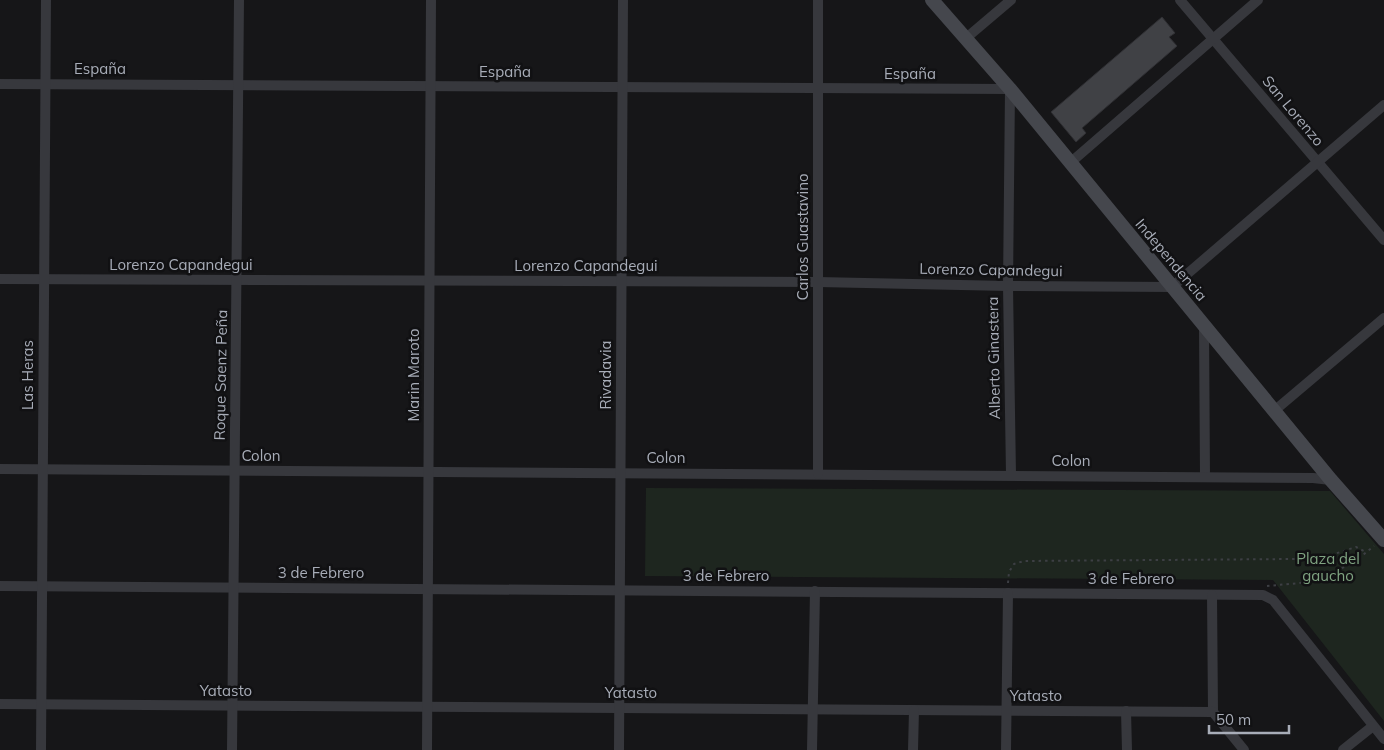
<svg xmlns="http://www.w3.org/2000/svg" width="1384" height="750" font-family="Mulish,sans-serif">
<rect width="100%" height="100%" fill="#161618"/>
<path fill="#1e261f" d="M646,488l684,3 54,63v167l-111,-141 -628,-4z"/>
<path fill="#404145" stroke="#303034" d="M1162,17l13,16 -6,4 8,9 -95,82 4,5 -10,9 -25,-30z"/>
<g fill="none" stroke-linecap="round" stroke-linejoin="round">
<g stroke="#3d3f44" stroke-width="2" stroke-dasharray="2.5 4" stroke-linecap="butt">
<path d="M1008,583l1,-11 5,-8 10,-3 269,-2 32,-2 31,-10 10,5"/>
<path d="M1267,586l44,-4 42,-19 21,-17"/>
</g>
<g stroke="#37383d" stroke-width="10">
<path d="M1180,0l204,240"/>
<path d="M965,39l46,-39"/>
<path d="M0,84l1010,5 -2,197 3,189"/>
<path d="M1070,163l188,-163"/>
<path d="M0,279l818,3 190,4 164,1 212,-182"/>
<path d="M1204,326l1,151"/>
<path d="M1274,411l110,-93"/>
<path d="M0,469l1313,9 18,2"/>
<path d="M818,474v-474"/>
<path d="M0,586l1263,9 10,5 111,139"/>
<path d="M1212,595l1,117"/>
<path d="M0,704l1213,8 31,38"/>
<path d="M1126,711l1,39"/>
<path d="M41,750l5,-750"/>
<path d="M232,750l7,-750"/>
<path d="M427,750l4,-750"/>
<path d="M619,750l4,-750"/>
<path d="M812,750l3,-159"/>
<path d="M913,750l1,-40"/>
<path d="M1006,750l2,-157"/>
<path d="M1343,750l30,-24"/>
</g>
<path stroke="#45474d" stroke-width="14" d="M932,0l78,89 321,391 53,60"/>
</g>
<g text-anchor="middle" stroke-width="5" stroke-linejoin="round" paint-order="stroke">
<g font-size="15" fill="#a8adb8" stroke="#111113">
<text x="100" y="74">España</text>
<text x="505" y="77">España</text>
<text x="910" y="79">España</text>
<text transform="translate(1293 111) rotate(50)" y="5">San Lorenzo</text>
<text transform="translate(803 237) rotate(-90)" y="5">Carlos Guastavino</text>
<text transform="translate(1171 260) rotate(50)" y="5">Independencia</text>
<text x="181" y="270">Lorenzo Capandegui</text>
<text x="586" y="271">Lorenzo Capandegui</text>
<text transform="translate(991 270) rotate(1)" y="5">Lorenzo Capandegui</text>
<text transform="translate(994 358) rotate(-91)" y="5">Alberto Ginastera</text>
<text transform="translate(28 375) rotate(-90)" y="5">Las Heras</text>
<text transform="translate(221 375) rotate(-89)" y="5">Roque Saenz Peña</text>
<text transform="translate(414 375) rotate(-90)" y="5">Marin Maroto</text>
<text transform="translate(606 375) rotate(-90)" y="5">Rivadavia</text>
<text x="261" y="461">Colon</text>
<text x="666" y="463">Colon</text>
<text x="1071" y="466">Colon</text>
<text x="321" y="578">3 de Febrero</text>
<text x="726" y="581">3 de Febrero</text>
<text x="1131" y="584">3 de Febrero</text>
<text x="226" y="696">Yatasto</text>
<text x="631" y="698">Yatasto</text>
<text x="1036" y="701">Yatasto</text>
</g>
<g font-size="15" fill="#7fa381" stroke="#111113">
<text x="1328" y="564">Plaza del<tspan x="1328" dy="17">gaucho</tspan></text>
</g>
</g>
<path d="M1209 725v8h80v-8" fill="none" stroke="#a8adb8" stroke-width="2.5"/>
<text x="1216" y="725" font-size="15" fill="#a8adb8" stroke="#111113" stroke-width="4" paint-order="stroke">50 m</text>
</svg>
